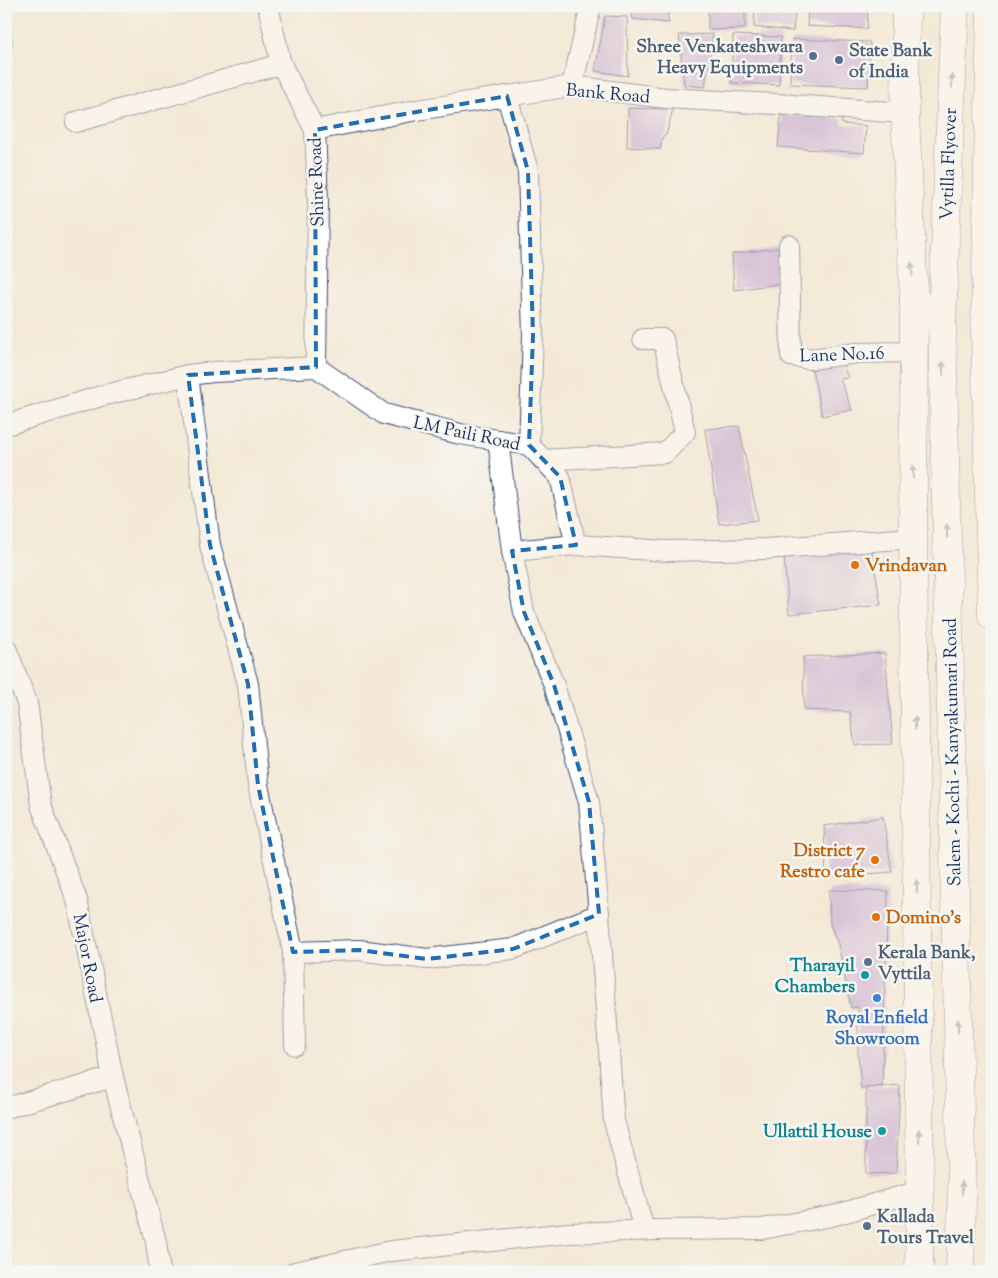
<svg xmlns="http://www.w3.org/2000/svg" width="998" height="1278" font-family="'Sorts Mill Goudy',serif">
<rect width="100%" height="100%" fill="#f6f6f2"/>
<filter id="ink" filterUnits="userSpaceOnUse"><feTurbulence type="fractalNoise" baseFrequency=".02" numOctaves="2"/><feDisplacementMap in="SourceGraphic" scale="10" xChannelSelector="R" yChannelSelector="G"/><feConvolveMatrix kernelMatrix="1 2 1 2 8 2 1 2 1" color-interpolation-filters="sRGB"/></filter>
<filter id="wash" filterUnits="userSpaceOnUse"><feTurbulence type="fractalNoise" baseFrequency=".0096" numOctaves="4" result="noise"/><feDisplacementMap in="SourceGraphic" scale="20" xChannelSelector="R" yChannelSelector="G"/><feGaussianBlur stdDeviation="1.12" result="paint"/><feColorMatrix in="noise" values="0 0 0 0 0 0 0 0 0 0 0 0 0 0 0 0 0 1.4 0 .05"/><feComposite in="paint" operator="in"/></filter>
<g filter="url(#wash)">
<rect width="100%" height="100%" fill="#f4e9d7"/>
<g id="blocks">
<g fill="#b999da">
<path d="M630,6h67v3l-30,4 2,10 -36,-4z"/>
<path d="M708,6h37v23l-37,1z"/>
<path d="M755,6h41l-3,25 -39,-4z"/>
<path d="M808,6h60l-1,23 -60,-3z"/>
<path d="M6,13h4l3,34h-7z"/>
<path d="M605,16l22,1 1,59 -33,-5z"/>
<path d="M713,34l-8,53 -21,-2 -5,-50z"/>
<path d="M733,35l48,2 -2,48 -48,-2z"/>
<path d="M792,39l78,3 -2,45 -78,-3z"/>
<path d="M628,108l45,1 -7,26 -3,1 -3,13 -33,-2z"/>
<path d="M781,115l61,4v5l24,2 -2,27 -86,-6z"/>
<path d="M778,248l7,35 -51,7 -2,-36z"/>
<path d="M842,362l6,16 -8,1 12,31 -30,6 -10,-47z"/>
<path d="M739,426l19,94 -39,4 -14,-95z"/>
<path d="M871,546l10,59 -92,9 -5,-58z"/>
<path d="M885,653l8,91 -38,1 -5,-33 -46,-2 -1,-53z"/>
<path d="M883,817l9,55 -66,5 -2,-51z"/>
<path d="M829,890l59,1 -6,194 -21,3 -3,-34v-47l-7,1 -13,-64 -8,-20z"/>
<path d="M900,1085l-4,88 -30,1v-86z"/>
</g>
</g>
</g>
<g filter="url(#ink)">
<use href="#blocks" fill-opacity="0" stroke="#3c4b70" stroke-width="1"/>
<g fill="none" stroke-linecap="round" stroke-linejoin="round">
<g stroke="#3c4b70" stroke-width="22">
<g id="street">
<path d="M268,6l13,58 34,66 3,71 -2,166"/>
<path d="M572,86l19,-80"/>
<path d="M507,96l21,75 5,164 -4,110"/>
<path d="M76,122l205,-58"/>
<path d="M315,130l102,-20 155,-24 94,12 110,6 129,9"/>
<path d="M789,245l2,111 20,3 46,-6 57,-1"/>
<path d="M188,375l22,170 38,139 10,101 35,167 2,93"/>
<path d="M6,425l95,-29 87,-21 25,-3 103,-5 68,47 76,20 69,11 31,32 16,68 91,6 98,-2 148,-11"/>
<path d="M498,440l14,111 12,61 30,73 35,117 10,112 15,207 30,109"/>
<path d="M543,460l122,-7 20,-21 -22,-93h-20"/>
<path d="M512,551l64,-6"/>
<path d="M6,648l21,55 14,102 36,95 36,177 43,165 4,30"/>
<path d="M293,952l66,-2 68,9 86,-10 86,-35"/>
<path d="M6,1108l107,-31"/>
<path d="M295,1272l96,-21 178,-18 89,-3 104,-1 70,-13 87,-25"/>
</g>
</g>
<g stroke="#3c4b70" stroke-width="29">
<path id="secondary" d="M914,299l-1,239 7,665 -1,69"/>
</g>
<g stroke="#3c4b70" stroke-width="29">
<g id="highway">
<path d="M906,6l-1,107 9,186 28,23"/>
<path d="M955,6l-13,316 20,878 -2,72"/>
<path d="M991,6l-6,324 7,286"/>
</g>
</g>
<use href="#street" stroke="#fff" stroke-width="20"/>
<use href="#secondary" stroke="#fff" stroke-width="28"/>
<use href="#highway" stroke="#fff" stroke-width="28"/>
</g>
<defs><path id="oneway-solid" d="M-6-.8H1V-3.2L6.5 0L1 3.2V.8H-6Z" transform="scale(1.25)"/></defs>
<g fill="#8d97ae">
<use href="#oneway-solid" transform="translate(952 81) rotate(-88)"/>
<use href="#oneway-solid" transform="translate(912 269) rotate(-93)"/>
<use href="#oneway-solid" transform="translate(943 368) rotate(-91)"/>
<use href="#oneway-solid" transform="translate(913 472) rotate(-90)"/>
<use href="#oneway-solid" transform="translate(947 531) rotate(-91)"/>
<use href="#oneway-solid" transform="translate(915 723) rotate(-91)"/>
<use href="#oneway-solid" transform="translate(917 886) rotate(-91)"/>
<use href="#oneway-solid" transform="translate(958 1026) rotate(-91)"/>
<use href="#oneway-solid" transform="translate(919 1136) rotate(-91)"/>
<use href="#oneway-solid" transform="translate(962 1188) rotate(-91)"/>
</g>
</g>
<path d="M0 0H998V1278H0ZM507,96l21,75 5,164 -4,110 31,32 16,68 -64,6 12,61 30,73 35,117 10,112 -86,35 -86,10 -68,-9 -66,2 -35,-167 -10,-101 -38,-139 -22,-170 128,-8 -1,-237z" fill="#f4e9d7" fill-opacity=".55" fill-rule="evenodd"/>
<path fill="none" stroke="#1f6fb2" stroke-width="4" stroke-dasharray="10 6" stroke-linejoin="round" d="M507,96l21,75 5,164 -4,110 31,32 16,68 -64,6 12,61 30,73 35,117 10,112 -86,35 -86,10 -68,-9 -66,2 -35,-167 -10,-101 -38,-139 -22,-170 128,-8 -1,-237z"/>
<g fill="#5c6f8a" stroke="#f6f6f2" stroke-width="2">
<circle cx="813" cy="56" r="5"/>
<circle cx="839" cy="60" r="5"/>
<circle cx="868" cy="962" r="5"/>
<circle cx="867" cy="1226" r="5"/>
</g>
<g fill="#e8710a" stroke="#f6f6f2" stroke-width="2">
<circle cx="855" cy="565" r="5"/>
<circle cx="875" cy="860" r="5"/>
<circle cx="876" cy="917" r="5"/>
</g>
<g fill="#0f9aa8" stroke="#f6f6f2" stroke-width="2">
<circle cx="865" cy="975" r="5"/>
<circle cx="882" cy="1131" r="5"/>
</g>
<circle fill="#3f7fe0" stroke="#f6f6f2" stroke-width="2" cx="877" cy="998" r="5"/>
<g text-anchor="middle" stroke-width="5" stroke-linejoin="round" paint-order="stroke">
<g font-size="18" font-weight="bold" fill="#4e5e75" stroke="#f6f6f2" text-anchor="start">
<text x="803" y="52" text-anchor="end">Shree Venkateshwara<tspan x="803" dy="21">Heavy Equipments</tspan></text>
<text x="849" y="56">State Bank<tspan x="849" dy="21">of India</tspan></text>
<text x="878" y="958">Kerala Bank,<tspan x="878" dy="21">Vyttila</tspan></text>
<text x="877" y="1222">Kallada<tspan x="877" dy="21">Tours Travel</tspan></text>
</g>
<g font-size="18" fill="#1b2f5e" stroke="#f6f6f2">
<text transform="translate(608 93) rotate(5)" y="6">Bank Road</text>
<text transform="translate(948 164) rotate(-88)" y="6">Vytilla Flyover</text>
<text transform="translate(316 182) rotate(-92)" y="6">Shine Road</text>
<text transform="translate(842 354) rotate(-2)" y="6">Lane No.16</text>
<text transform="translate(467 433) rotate(12)" y="6">LM Paili Road</text>
<text transform="translate(952 752) rotate(-91)" y="6">Salem - Kochi - Kanyakumari Road</text>
<text transform="translate(88 958) rotate(79)" y="6">Major Road</text>
</g>
<g font-size="18" font-weight="bold" fill="#c56008" stroke="#f6f6f2" text-anchor="start">
<text x="865" y="571">Vrindavan</text>
<text x="865" y="856" text-anchor="end">District 7<tspan x="865" dy="21">Restro cafe</tspan></text>
<text x="886" y="923">Domino's</text>
</g>
<g font-size="18" font-weight="bold" fill="#0d838f" stroke="#f6f6f2" text-anchor="end">
<text x="855" y="971">Tharayil<tspan x="855" dy="21">Chambers</tspan></text>
<text x="872" y="1137">Ullattil House</text>
</g>
<g font-size="18" font-weight="bold" fill="#366cbe" stroke="#f6f6f2">
<text x="877" y="1023">Royal Enfield<tspan x="877" dy="21">Showroom</tspan></text>
</g>
</g>
<rect width="998" height="1278" fill="none" stroke="#f6f6f2" stroke-width="25"/>
</svg>
